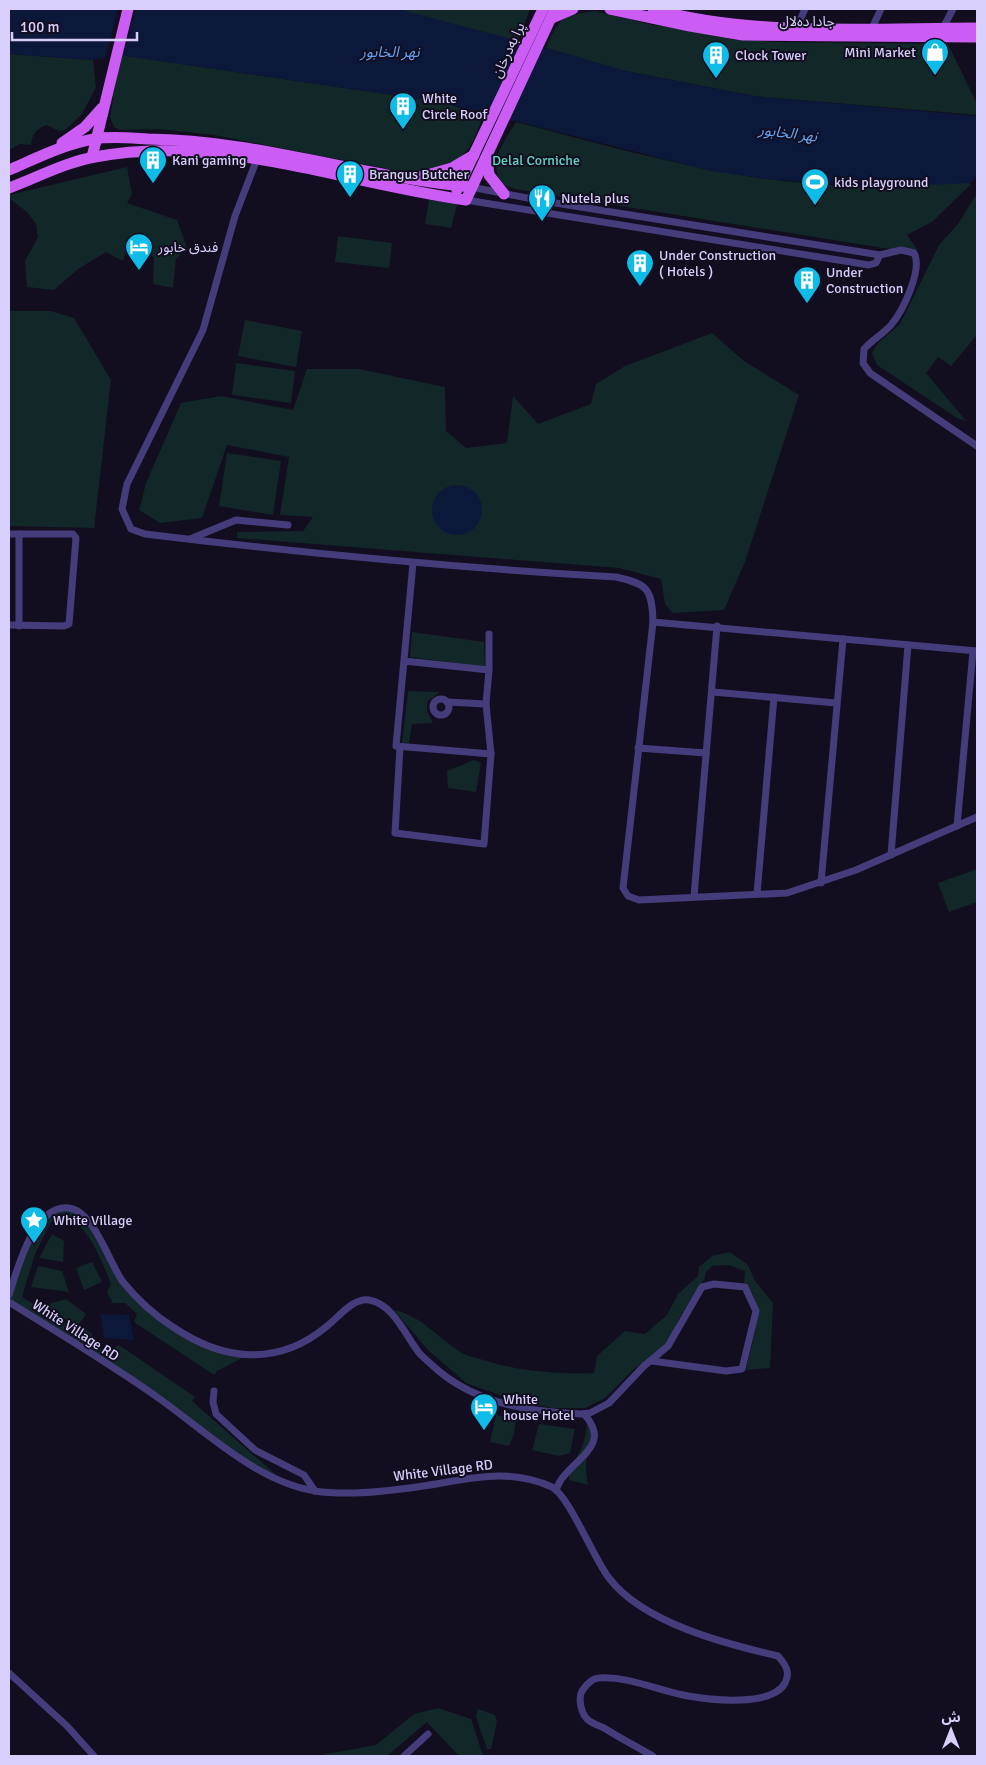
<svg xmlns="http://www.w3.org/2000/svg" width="986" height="1765" font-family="Signika,'Noto Sans Arabic',sans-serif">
<rect width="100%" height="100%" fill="#120e1f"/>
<g fill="#112728">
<path d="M392,9h138l-12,32z"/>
<path d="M595,11l53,13 122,18 178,2 29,60v11l-223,-19 -133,-26 -75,-22c14,-32 15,-32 49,-37z"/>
<path d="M9,54l84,6 3,28 -15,27 -16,15 -6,1 -12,-6c-11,4 -15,9 -16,20l-11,-1 -11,6z"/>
<path d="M120,55l320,47 44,12c-5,11 -9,26 -17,36 -13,18 -43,21 -63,22l-190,-37 -55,-6 -39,1 -6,-3 -4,-10z"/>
<path d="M516,122c104,27 208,58 316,63 38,1 75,1 113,-2 8,-1 19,-3 26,1l-39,38 -25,13 10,14 -3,4 -399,-64 -14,-5c-13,-25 2,-40 15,-62z"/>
<path d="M127,167l5,27 -5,9 50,17 10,28 -11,11 -3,29 -20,-4 1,-26 -8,-8 -12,-1 -9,6 -2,6 -17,-9 -28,17 -24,21 -27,-3 -2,-26 13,-24 -2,-13 -9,-12 -18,-14v-3z"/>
<path d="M977,193v142l-26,31 -13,-9 -12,16 40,48 -9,-3 -80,-53 -5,-12 6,-10 22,-19 39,-79 19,-21z"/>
<path d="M429,200l28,4 -6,24 -26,-4z"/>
<path d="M338,236l54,7 -3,25 -54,-6z"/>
<path d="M9,311h42l23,7 37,62 -17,148 -85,-2z"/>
<path d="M245,320l57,11 -6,36 -58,-11z"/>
<path d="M712,333l32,28 55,34 -54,167 -21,48 -51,3 -8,-9 -4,-25 -42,-11 -382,-30v-6l66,-1 10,-14 -33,-2 9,-58 -62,-12 -25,73 -42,5 -21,-13 7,-27 35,-80 40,-7 72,14 14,-41h52l86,18 1,44 20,17 41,-5 6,-47 25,28 53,-20 5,-20 29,-18z"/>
<path d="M236,363l59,8 -4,32 -59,-8z"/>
<path d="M227,453l54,8 -8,54 -54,-9z"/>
<path d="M412,632l72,10 1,25 -75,-10z"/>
<path d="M408,691l32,1 -13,10v9l6,12 -21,1 -3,19h-7z"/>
<path d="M474,760l7,3 -5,29 -28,-4 -1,-17z"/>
<path d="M977,869v33l-28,10 -11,-29z"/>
<path d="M68,1208l19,11 48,76 53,42 58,19 -29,15 -3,4 -80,-53 3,-8 -12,-11h-12l-6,-11 4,-8c-10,-25 -21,-54 -44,-69l-16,7 -16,32 -13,43 56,34 4,-5 10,8v8l14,9 13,-6 76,52 -3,4 84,74 -13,-2 -107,-77 -147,-94v-7l18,-52 17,-24z"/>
<path d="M52,1234l12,7 -1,21 -24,-4z"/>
<path d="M730,1252l18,13 7,16 18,22 -3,65 -24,2c5,-26 22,-67 -2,-87l1,-12 -17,-6 -16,1 -6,6 -1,6 -27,42 -6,16 -14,16 -24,17 -29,29 -20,10h-33l-36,-7 -50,-18 -38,-33 -34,-40c28,6 44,28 68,43 5,3 12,4 18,6 37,12 75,15 114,14l3,-17 28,-25 20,3 22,-19 11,-21 20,-18 1,-9 13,-11z"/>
<path d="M92,1262l10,20 -18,8 -8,-22z"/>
<path d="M38,1266l24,5 7,21 -38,-5z"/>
<path d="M66,1299l20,15 -9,13 -32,-22z"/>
<path d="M496,1415l20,3 -2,16 -5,12 -19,-4z"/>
<path d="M587,1421l8,3 4,12c-14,19 -15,26 -11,49l-19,-5c-1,-12 5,-16 10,-27 5,-10 8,-21 8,-32z"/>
<path d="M539,1424l36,5 -5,24 -11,3 -27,-6z"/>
<path d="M438,1708l33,11 12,37h-24l-32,-34 -40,34h-71l60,-11 38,-31z"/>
<path d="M478,1709l17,6 2,7 -6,27h-4l-11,-32z"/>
</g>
<g fill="#0c183a">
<path d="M9,9h389l177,47 46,14 133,26 222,20 1,60 -7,7 -68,3 -72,-2 -63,-5 -56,-8 -271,-69 -320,-47 -28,5 -83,-6z"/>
<circle cx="457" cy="510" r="25"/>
<path d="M101,1314l28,1 5,25 -30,-2z"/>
</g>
<path fill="#120e1f" d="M118,9h18l-14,49 -17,2z"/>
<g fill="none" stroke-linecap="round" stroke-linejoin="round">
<g stroke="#453c7b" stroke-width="7">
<path d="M797,27l8,-18"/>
<path d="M872,28l9,-19"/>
<path d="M943,28l10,-19"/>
<path d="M257,159l-22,57 -32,114 -76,154 -5,25 9,20 14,5c156,19 313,34 471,43 32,7 36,12 37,45l324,29"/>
<path d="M471,187l72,14 337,54 21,-5 13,3c9,16 -11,58 -23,72 -8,9 -19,15 -27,24l-1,14 7,10 107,73"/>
<path d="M466,200l403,65 7,-2 4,-8"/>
<path d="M9,534h64l3,4 -7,86 -5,2 -55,-1"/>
<path d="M190,539l46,-19 52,5"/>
<path d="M653,622l-30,266 5,8 11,4 148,-7 69,-23 121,-53"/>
<path d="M19,626v-92"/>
<path d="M404,661l85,9 -3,34 5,50 -95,-8 17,-183"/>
<path d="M489,670v-36"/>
<path d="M713,692l123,11"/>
<circle cx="441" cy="707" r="8"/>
<path d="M447,702l39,2"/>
<path d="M400,747l-5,86 89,11 7,-90"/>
<path d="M638,748l68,5"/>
<path d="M957,826l16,-175"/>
<path d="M891,855l17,-210"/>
<path d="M821,883l22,-244"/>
<path d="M757,894l17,-197"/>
<path d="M694,896l23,-270"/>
<path d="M9,1295c8,-24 24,-91 60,-87 25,3 40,55 54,74 14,17 31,33 50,45 50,34 104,40 153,0 12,-9 26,-29 43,-27 25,4 37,37 51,54 6,6 13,12 20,18 39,32 92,40 141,42l9,-1 19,-10 35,-37 24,-20 34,-59 12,-3 31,3 11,24 -14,58 -16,2 -74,-10"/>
<path d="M9,1302c49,31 100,61 148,95 47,33 100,85 158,94 32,5 76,0 108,-5 46,-7 85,-19 129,1 17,9 42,72 57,91 34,45 117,66 169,78 7,8 13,16 7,27 -13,24 -74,17 -97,13 -29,-5 -59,-20 -89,-18 -7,0 -13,7 -17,13 -4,7 -1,22 5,28 4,4 12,7 17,9 16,10 33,19 49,28"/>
<path d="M214,1391l-1,11 3,12 39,36 49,25 11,16"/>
<path d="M556,1490c2,-5 4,-10 8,-14 17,-21 46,-33 20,-62"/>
<path d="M9,1673l58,53 27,30"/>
<path d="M404,1756l24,-22"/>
</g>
<g stroke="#cb5df5" stroke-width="11">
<path d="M610,9l80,17 53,9 234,2"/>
<path d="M653,9c100,28 221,19 324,19"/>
<path d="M552,18l21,-9"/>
<path d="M62,143l23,-16 17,-19"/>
<path d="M92,157l36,-148"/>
<path d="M487,159l2,16 15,19"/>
<path d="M9,170c28,-12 55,-26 85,-31 17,-3 36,-1 54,0 109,1 214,38 323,48"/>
<path d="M420,177l32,-9 22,-13"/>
<path d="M9,188c27,-10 57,-26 86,-31 123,-24 249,26 371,43l89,-191"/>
<path d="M457,190l86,-181"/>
</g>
</g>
<defs>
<g id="shop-pin" transform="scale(1.4375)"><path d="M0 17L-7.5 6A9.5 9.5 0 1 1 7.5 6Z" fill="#0fbce8" stroke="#120e1f"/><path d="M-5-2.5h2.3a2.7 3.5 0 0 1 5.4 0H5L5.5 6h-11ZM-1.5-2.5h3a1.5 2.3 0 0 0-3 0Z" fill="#fff"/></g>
<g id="building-pin" transform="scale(1.4375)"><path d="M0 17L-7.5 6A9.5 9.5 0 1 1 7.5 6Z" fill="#0fbce8" stroke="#120e1f"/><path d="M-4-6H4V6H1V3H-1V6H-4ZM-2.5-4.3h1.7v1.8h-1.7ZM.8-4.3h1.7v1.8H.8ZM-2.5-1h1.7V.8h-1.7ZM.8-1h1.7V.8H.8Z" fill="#fff"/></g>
<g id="stadium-pin" transform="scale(1.4375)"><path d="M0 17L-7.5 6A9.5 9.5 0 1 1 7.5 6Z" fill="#0fbce8" stroke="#120e1f"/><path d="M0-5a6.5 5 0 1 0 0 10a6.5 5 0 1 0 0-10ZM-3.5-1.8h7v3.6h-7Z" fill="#fff"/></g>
<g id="restaurant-pin" transform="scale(1.4375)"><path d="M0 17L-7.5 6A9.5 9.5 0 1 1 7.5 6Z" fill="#0fbce8" stroke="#120e1f"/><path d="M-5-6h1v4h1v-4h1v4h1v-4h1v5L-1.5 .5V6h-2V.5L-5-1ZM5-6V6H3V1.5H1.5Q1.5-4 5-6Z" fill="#fff"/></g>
<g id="hotel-pin" transform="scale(1.4375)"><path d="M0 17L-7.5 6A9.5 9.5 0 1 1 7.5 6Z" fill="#0fbce8" stroke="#120e1f"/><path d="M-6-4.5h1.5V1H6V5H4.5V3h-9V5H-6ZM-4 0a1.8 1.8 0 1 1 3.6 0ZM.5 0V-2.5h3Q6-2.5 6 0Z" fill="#fff"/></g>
<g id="sight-pin" transform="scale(1.4375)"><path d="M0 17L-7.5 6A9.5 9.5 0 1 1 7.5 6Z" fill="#0fbce8" stroke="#120e1f"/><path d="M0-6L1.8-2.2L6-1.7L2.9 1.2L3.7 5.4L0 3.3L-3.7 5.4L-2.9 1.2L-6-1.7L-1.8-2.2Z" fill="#fff"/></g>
</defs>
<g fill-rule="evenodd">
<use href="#shop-pin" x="935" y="52"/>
<use href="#building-pin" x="716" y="55"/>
<use href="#building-pin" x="403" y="106"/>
<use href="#building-pin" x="153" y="160"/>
<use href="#building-pin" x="350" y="174"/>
<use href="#stadium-pin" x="815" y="182"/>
<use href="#restaurant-pin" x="542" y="198"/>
<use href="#hotel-pin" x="139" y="247"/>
<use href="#building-pin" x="640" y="263"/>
<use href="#building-pin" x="807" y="280"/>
<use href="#sight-pin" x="34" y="1220"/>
<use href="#hotel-pin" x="484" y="1407"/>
</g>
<g text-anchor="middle" stroke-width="4" stroke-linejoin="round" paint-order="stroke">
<g font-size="14" fill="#d8cffc" stroke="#120e1f">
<text x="807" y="26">جادا دەلال</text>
<text transform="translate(508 50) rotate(-65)" y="5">پرا بەدرخان</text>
<text transform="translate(76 1330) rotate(33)" y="5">White Village RD</text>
<text transform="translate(443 1470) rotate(-7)" y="5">White Village RD</text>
</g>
<g font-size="14" fill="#d8cffc" stroke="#120e1f" text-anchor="start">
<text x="916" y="57" text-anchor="end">Mini Market</text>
<text x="735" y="60">Clock Tower</text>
<text x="422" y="103">White<tspan x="422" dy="16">Circle Roof</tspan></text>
<text x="172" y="165">Kani gaming</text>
<text x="369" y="179">Brangus Butcher</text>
<text x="834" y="187">kids playground</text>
<text x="561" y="203">Nutela plus</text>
<text x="158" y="252">فندق خابور</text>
<text x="659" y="260">Under Construction<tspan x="659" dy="16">( Hotels )</tspan></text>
<text x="826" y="277">Under<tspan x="826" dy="16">Construction</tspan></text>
<text x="53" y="1225">White Village</text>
<text x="503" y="1404">White<tspan x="503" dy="16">house Hotel</tspan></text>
</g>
<g font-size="14" fill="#60d7c5" stroke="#120e1f">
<text x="536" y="165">Delal Corniche</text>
</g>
<g font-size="15" font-style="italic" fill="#63a3f5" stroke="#120e1f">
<text x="390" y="57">نهر الخابور</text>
<text transform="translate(788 133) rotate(7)" y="5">نهر الخابور</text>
</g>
</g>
<rect width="986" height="1765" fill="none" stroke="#d8cffc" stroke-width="20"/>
<g transform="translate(951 1730)" stroke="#120e1f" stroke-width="4" paint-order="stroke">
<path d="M0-4L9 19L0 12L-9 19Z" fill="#d8cffc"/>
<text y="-8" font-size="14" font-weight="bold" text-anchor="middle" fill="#d8cffc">ش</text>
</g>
<path d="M12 32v8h125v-8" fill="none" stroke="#d8cffc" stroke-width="2.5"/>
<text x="20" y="32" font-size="15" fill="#d8cffc" stroke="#120e1f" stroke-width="4" paint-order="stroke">100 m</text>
</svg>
